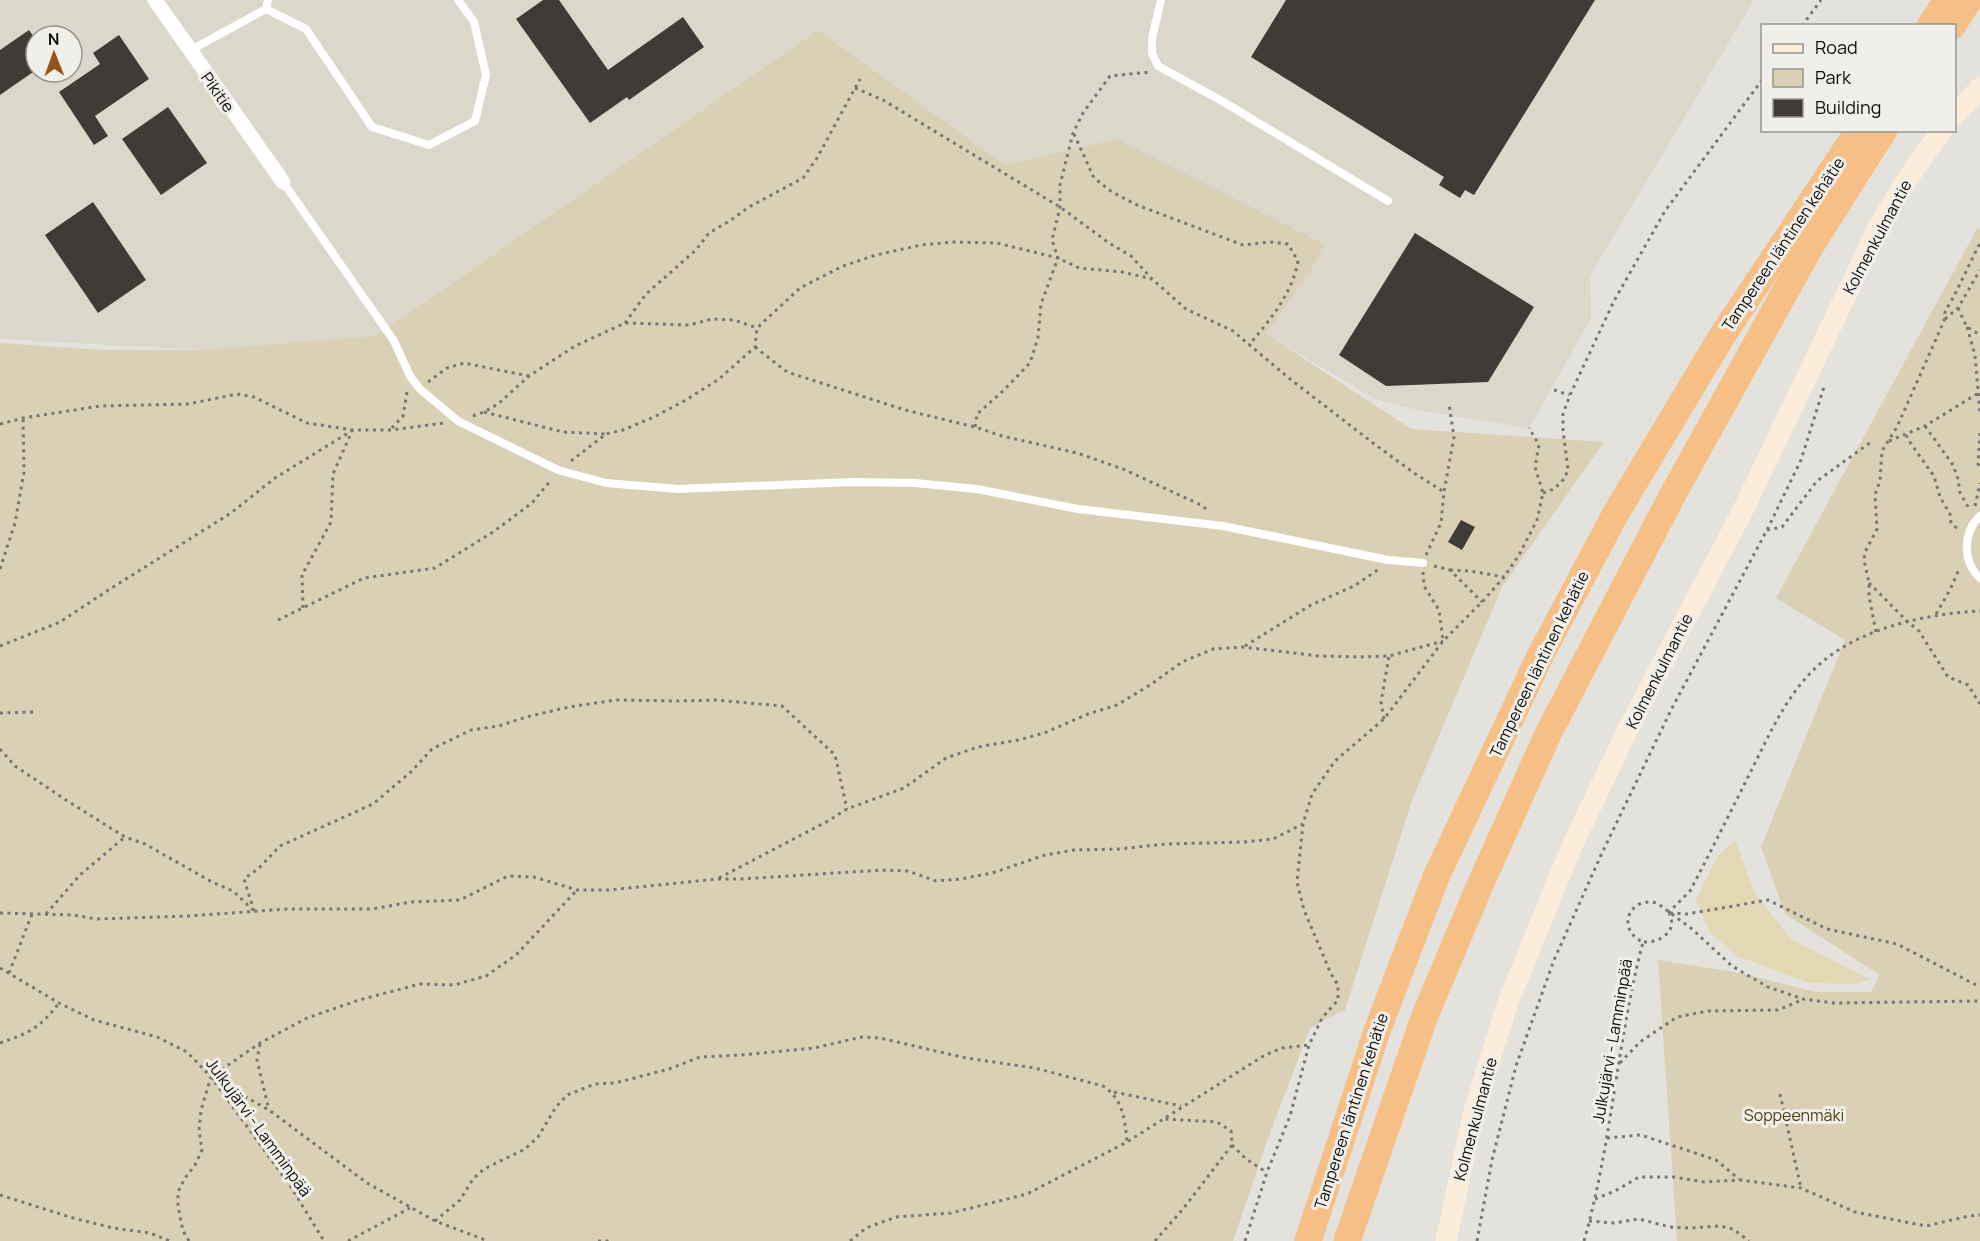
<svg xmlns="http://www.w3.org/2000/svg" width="1980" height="1241" font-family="Manrope,sans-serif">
<rect width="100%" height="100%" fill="#e4e2dc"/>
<path fill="#dbd7ca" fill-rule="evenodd" d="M0,0h1754l-164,276 1,42 -62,110 -111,-18 -43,-11 -109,-65 44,-62 15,-28 -208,-105 -112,26 -187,-135 -442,306 -173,14 -203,-11zM36,36h36v36h-36z"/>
<g fill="#d9d0b5">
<path d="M818,30l187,135 112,-26 208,105 -15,28 -44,62 145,95 193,13 -102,145 -90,213 -67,210 -35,18 -43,113 -34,100h-1233v-898l104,7h99l173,-14z"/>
<path d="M1978,227l2,3v1011h-303l-19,-281 82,13 76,19h55l9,-17 -95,-61 -24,-67 84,-207 -69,-42z"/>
</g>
<path fill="#e2d8b4" d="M1735,840l20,54 37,46 77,39 -12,5 -47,-1 -73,-27 -27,-24 -14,-32 21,-43z"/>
<g fill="#3f3c37">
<path d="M543,0h16l49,70 75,-53 21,30 -75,53 -2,-3 -37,26 -74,-104z"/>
<path d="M1286,0h309l-121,195 -9,-5 -5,8 -21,-13 5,-8 -193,-120z"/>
<path d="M29,30l7,10v30l-36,25v-45z"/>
<path d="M119,35l30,44 -54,37 13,20 -14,9 -35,-53 41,-28 -7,-11z"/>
<path d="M168,107l39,56 -46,32 -39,-56z"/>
<path d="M93,202l53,78 -48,33 -53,-78z"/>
<path d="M1415,233l119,74 -46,75 -102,4 -47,-31z"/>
<path d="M1461,520l14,7 -13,23 -14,-8z"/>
</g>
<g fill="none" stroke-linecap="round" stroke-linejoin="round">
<g stroke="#797773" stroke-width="3" stroke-dasharray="3 4.5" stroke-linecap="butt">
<path d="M1802,26l19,-26"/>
<path d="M855,88l28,12 177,107 49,36 22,13 21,23 34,30 47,22 57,48 83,64 41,30 30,19"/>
<path d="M1074,134l20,44 18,14 25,13 106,40 27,-3 18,2 10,17c-6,33 -28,59 -49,84"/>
<path d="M1958,308l9,19 13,8"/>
<path d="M1945,319l13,-11 22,-38"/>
<path d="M625,323l21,-29 50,-44 13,-17 22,-13 18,-13 54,-29 14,-20 43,-79"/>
<path d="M1967,327l8,28 5,58"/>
<path d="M755,347l32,25 118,38 70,17 27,9 75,17 46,16 80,37 6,6"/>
<path d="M428,382l19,-14 17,-5 65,13"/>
<path d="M1554,390l15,5"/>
<path d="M484,412l79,20 43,2"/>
<path d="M473,416l11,-4 14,-8 31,-28 46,-30 50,-23 64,2 23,-6 22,1 23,8"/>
<path d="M0,424l23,-6 77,-12 88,-2 49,-10 17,3 53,26 46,7h38l53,-7"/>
<path d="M1925,426l28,39 5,14 2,14 10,17"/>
<path d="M975,427l2,-13 26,-23 27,-28 8,-25 3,-34 17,-46 -6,-18 8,-33v-22l13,-52 10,-20 27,-37 41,-4"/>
<path d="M392,428l11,-12 4,-24"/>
<path d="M1980,433l-2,31 2,4"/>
<path d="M1906,435l5,9 23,32 6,21 10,17 1,9 9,8"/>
<path d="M1889,441l36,-15 55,-34"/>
<path d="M571,461l35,-27 17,-4 31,-13 32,-17 33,-21 36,-32 2,-19 43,-40 43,-22 33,-11 45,-10 32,-3 44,1 61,15 21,10 43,4 30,7"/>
<path d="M1543,493l11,-4 10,-10 4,-9 -5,-40v-16l7,-19 44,-94 51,-90 97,-131"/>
<path d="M1975,506l5,-23"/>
<path d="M1767,530l15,-3 35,-46 54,-39"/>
<path d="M1426,555l15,-32 3,-31 10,-55 -5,-33"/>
<path d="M1434,566l16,4 32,32"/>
<path d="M0,569l15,-46 9,-51 -1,-54"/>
<path d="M1450,570l20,1 34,6"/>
<path d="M1423,572l1,14 15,24 4,31"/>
<path d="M1869,583l38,38 12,10 29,46 20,8 12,19"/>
<path d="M303,608l-1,-33 29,-53 2,-48 19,-43"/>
<path d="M1936,614l14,-24 9,-21"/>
<path d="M278,620l86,-42 71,-10 58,-36 39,-29 19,-23"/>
<path d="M1876,632l-7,-36v-13l-5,-23 1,-8 12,-23 -2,-34 5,-15 2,-29 15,-24 47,-106 1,-9 9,-16 26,-53"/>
<path d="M0,646l60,-24 50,-33 121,-76 44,-35 78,-48"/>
<path d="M1245,646l66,-41 43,-19 25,-17"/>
<path d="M0,713l35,-1"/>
<path d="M1384,719l-3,-17 8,-46"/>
<path d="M0,749l15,17 54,36 56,35 20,7 67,38 21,9 20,19"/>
<path d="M719,878l109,-57 19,-12 57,-21 42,-30 32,-11 41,-7 25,-7 44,-19 29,-9 33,-20 32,-23 31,-13 30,-2 76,9 40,1 30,-1 54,-15"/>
<path d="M254,911l-10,-32 15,-11 21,-22 93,-42 39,-33 20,-22 39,-19 28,-4 27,-9 43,-10 47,-7 63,1 37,-1 66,6 53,49 12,54"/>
<path d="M0,913l74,2 22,4 93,-3 98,-7h85l39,-7 49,-2 48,-24 26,1 43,13h32l108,-11h24l141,-9 26,1 28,10 25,-2 31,-6 53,-18 29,-5 45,-1 47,-5 78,-2 29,-3 30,-15"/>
<path d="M1668,913l22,-22c20,-38 39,-76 58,-114 21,-41 38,-84 74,-115 42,-35 104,-48 158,-51"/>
<path d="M1670,913l17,1 81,-14 59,29 70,15 83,43"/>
<path d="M46,914l34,-39 45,-38"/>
<path d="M1644,942c15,1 35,-11 25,-28"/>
<path d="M0,968l59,35 35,17 63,17 30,15 24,25 80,110 33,54"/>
<path d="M9,973l23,-59"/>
<path d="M0,1043c29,-10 40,-15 59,-40"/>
<path d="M260,1044l-3,16 12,50"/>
<path d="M1620,1063l20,-21 37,-25 31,-6 70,-1 24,-10"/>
<path d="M212,1078l57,32 98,73 68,38 53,20"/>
<path d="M1114,1092l67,14"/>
<path d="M1780,1094l21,94"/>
<path d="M1607,1138l34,-3 75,25 23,19"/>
<path d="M1232,1145l14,14 20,13"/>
<path d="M0,1195l73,23 40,10 37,5 20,8"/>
<path d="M1595,1199l20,-8 24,-14h35l30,5 36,-2 61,8 54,24 71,14 43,-10 11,-1"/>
<path d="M435,1221l25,-21 13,-21 11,-10 41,-20 13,-12 18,-30 11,-12 28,-11 20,-1 54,-14 31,-12 41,-2 73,-7 48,-11 18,1 86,20 69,10 68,18c20,13 22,33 24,56"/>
<path d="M1589,1221l25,2 25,-4 31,8 20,1 30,-2 13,3 16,12"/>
<path d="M189,1241l-6,-10 -5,-25v-14l7,-14 10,-13 7,-15 -3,-20 2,-20 10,-33 49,-34 47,-25 52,-18 61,-16 34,1 32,-9 30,-21 61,-65"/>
<path d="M348,1241l62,-33"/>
<path d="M598,1241h13"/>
<path d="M850,1241l16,-13 30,-11 55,-4 76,-19 100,-52 138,-87 17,-7 27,-3"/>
<path d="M1155,1241l28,-32 49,-64 -1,-14 -14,-9 -52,-3"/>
<path d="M1245,1241l22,-69 23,-56 19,-71 13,-27 16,-18v-15l-7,-11 -27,-64 -7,-28 6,-58 9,-30 23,-33 49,-42 59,-78 39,-39 22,-25 15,-22 18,-35 6,-27 -8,-26 4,-22 -10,-17"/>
<path d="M1477,1241l15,-81 24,-94 38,-106 48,-107 69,-143 96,-180 34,-70 23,-73"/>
<path d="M1584,1241c28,-98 33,-201 59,-299 -27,-12 -15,-46 14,-39l35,26 40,37 36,21 35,12 31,4 146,-2"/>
</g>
<g stroke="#fff" stroke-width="8">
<path d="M1161,0l-9,38v15l6,13 64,35 166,100"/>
<path d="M266,9l40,20 66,98 57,18 46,-24 11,-46 -12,-53 -16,-22"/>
<path d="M189,51l77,-42 2,-9"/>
<path d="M283,182l111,159 16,35 10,13 38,32 100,49 48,13 72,6 175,-7 62,1 62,6 101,20 145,17 165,34 35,3"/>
<path d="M1980,516c-17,16 -18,46 0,62"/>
</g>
<path stroke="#fff" stroke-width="15" d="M155,0l128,182"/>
<g stroke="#fcecda" stroke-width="21">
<path d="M1954,116l26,-28"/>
<path d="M1446,1241l28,-130 34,-109 64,-156 55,-115 116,-221 137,-286 28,-46 34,-48"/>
</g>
<g stroke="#f6bf85" stroke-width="27">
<path d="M1930,26l17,-26"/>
<path d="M1952,26l17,-26"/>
<path d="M1308,1241l70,-213 58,-151 104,-221 76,-143 106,-177 137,-206"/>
<path d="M1347,1241l77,-223 56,-133 68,-151 124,-238 138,-249 74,-117"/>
</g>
</g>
<g text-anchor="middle" stroke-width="6" stroke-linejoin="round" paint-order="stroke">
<g font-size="16" fill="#0e0d0b" stroke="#f1efe9">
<text transform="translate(218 92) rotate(55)" y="6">Pikitie</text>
<text transform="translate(1877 237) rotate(-62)" y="6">Kolmenkulmantie</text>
<text transform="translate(1783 244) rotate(-56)" y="6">Tampereen läntinen kehätie</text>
<text transform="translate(1539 664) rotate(-64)" y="6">Tampereen läntinen kehätie</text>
<text transform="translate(1659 671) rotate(-63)" y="6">Kolmenkulmantie</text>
<text transform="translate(1612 1041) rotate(-80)" y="6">Julkujärvi - Lamminpää</text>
<text transform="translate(1351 1111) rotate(-72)" y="6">Tampereen läntinen kehätie</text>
<text transform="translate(1475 1119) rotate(-75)" y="6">Kolmenkulmantie</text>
<text transform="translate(259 1127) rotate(54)" y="6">Julkujärvi - Lamminpää</text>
</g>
<g font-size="16" fill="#4e4012" stroke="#f1efe9">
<text x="1794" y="1121">Soppeenmäki</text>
</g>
</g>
<rect x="1761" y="24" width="195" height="108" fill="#f1efe9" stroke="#969590" stroke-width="1.5"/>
<rect x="1773" y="44" width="30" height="9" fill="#fcecda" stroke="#969590" stroke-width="1.5"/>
<text x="1815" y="54" font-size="18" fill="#0e0d0b">Road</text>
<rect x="1773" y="69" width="30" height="18" fill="#d9d0b5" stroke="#969590" stroke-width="1.5"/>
<text x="1815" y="84" font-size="18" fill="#0e0d0b">Park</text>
<rect x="1773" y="99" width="30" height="18" fill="#3f3c37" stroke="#969590" stroke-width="1.5"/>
<text x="1815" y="114" font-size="18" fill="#0e0d0b">Building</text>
<g transform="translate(54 54) rotate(359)"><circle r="28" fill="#f1efe9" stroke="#969590" stroke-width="1.5"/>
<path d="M0-4.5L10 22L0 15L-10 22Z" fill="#93541c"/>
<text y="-9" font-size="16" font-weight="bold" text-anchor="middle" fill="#0e0d0b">N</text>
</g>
</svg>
